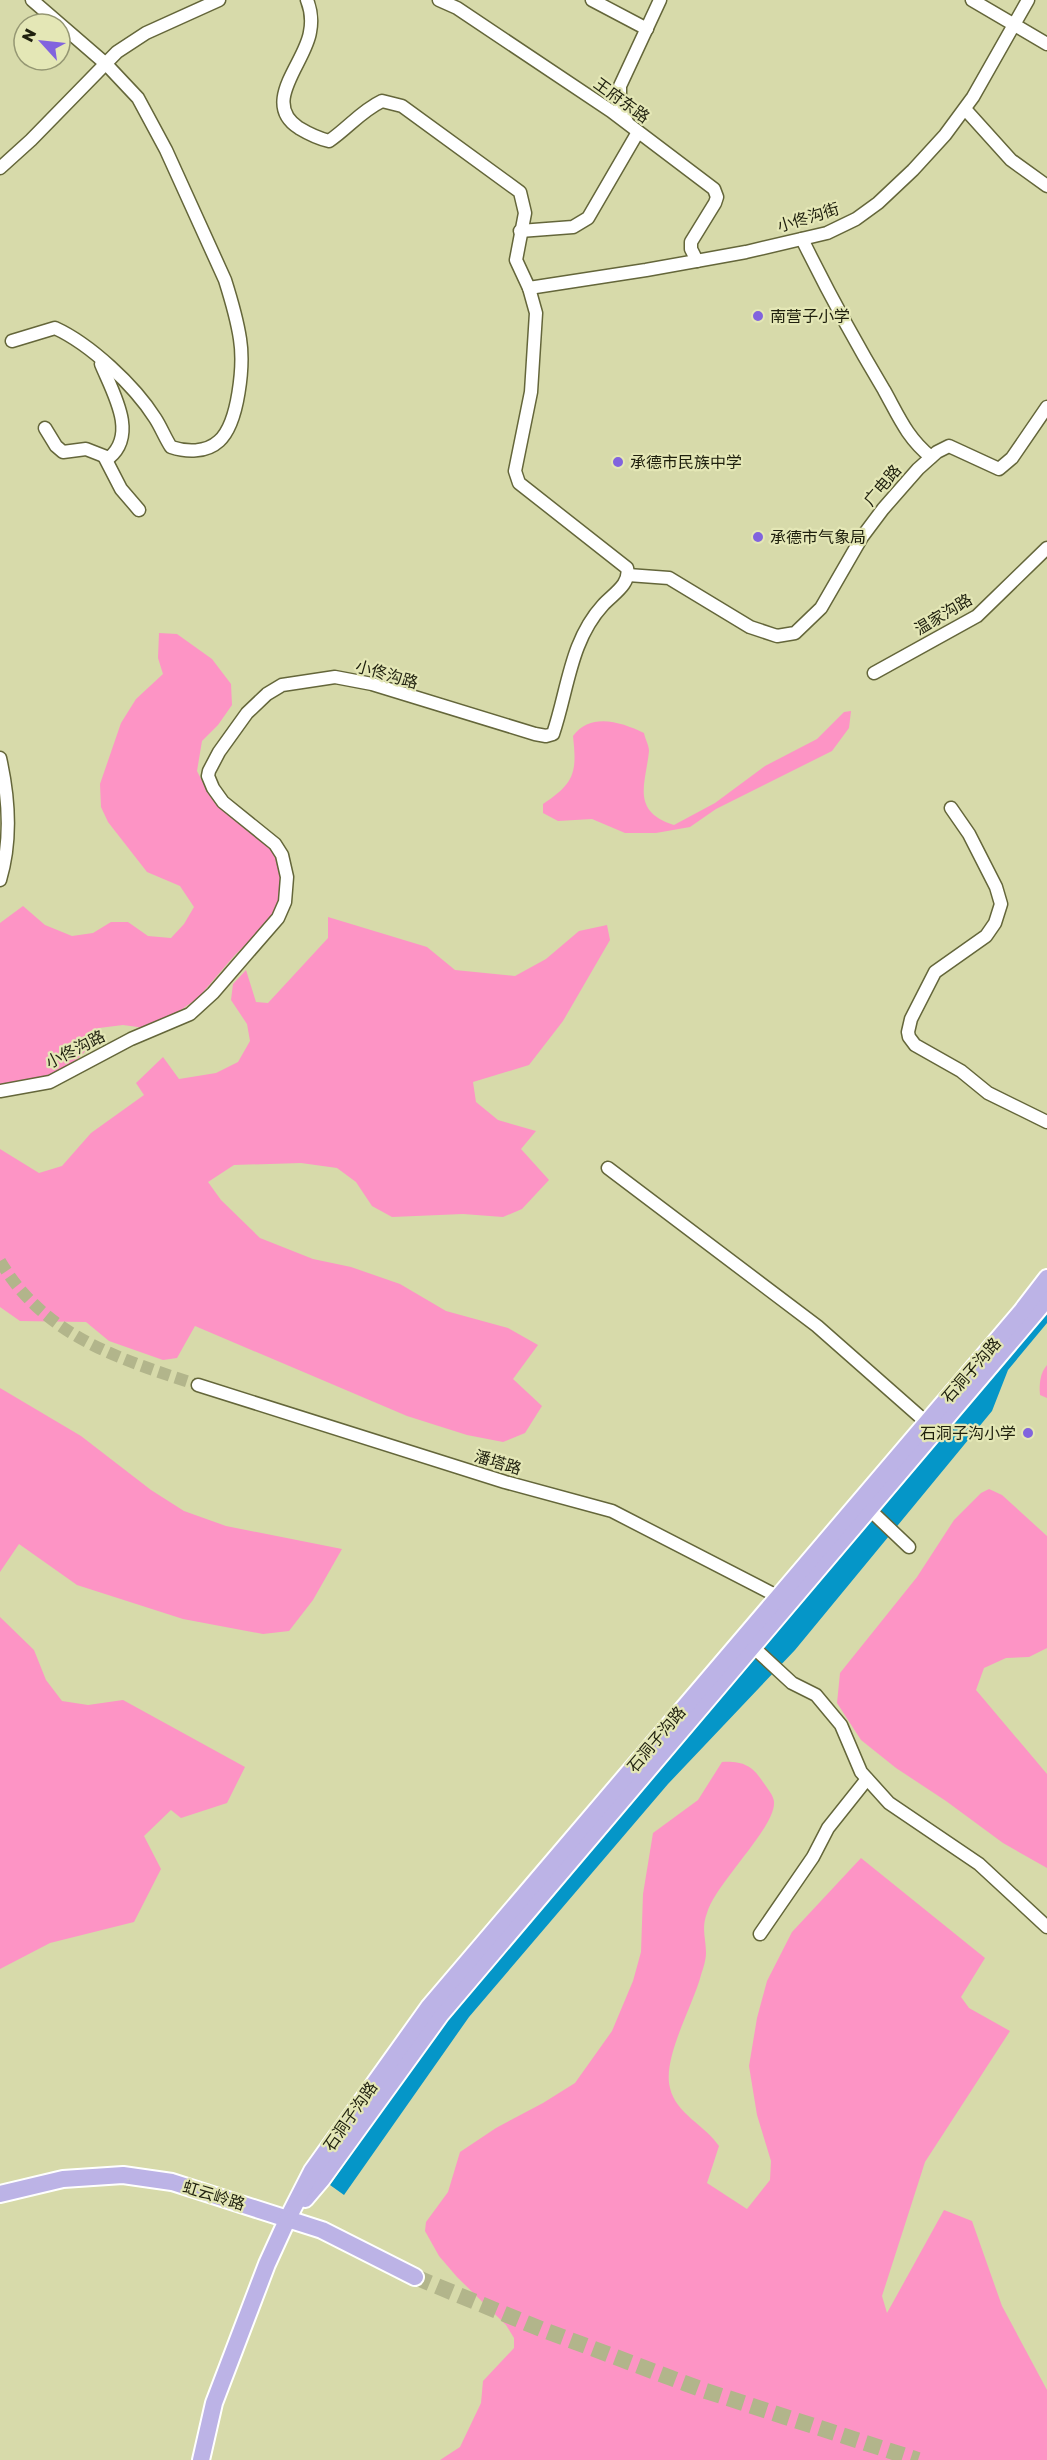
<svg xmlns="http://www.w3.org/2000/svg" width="1047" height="2460" font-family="'Golos Text','Noto Sans SC',sans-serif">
<rect width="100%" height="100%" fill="#d7daaa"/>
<g fill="#fd94c5">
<path d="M159,633l18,1 35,25 19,25 1,21 -14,20 -16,16 -5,30 9,18 26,29 29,21 17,18 6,33 -13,29 -37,37 -36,42 -39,27 -14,3 -22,-3 -24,3c-4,7 -7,15 -12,21 -21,26 -56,33 -87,38v-164l23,-17 22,19 27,11 21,-3 18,-11h17l20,14 23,2 13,-14 10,-17 -14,-21 -33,-14 -39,-50 -7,-15 -1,-23 21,-61 15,-24 27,-25 -5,-16z"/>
<path d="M851,711l-2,17 -17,23 -116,58 -26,18 -34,6h-31l-33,-14 -34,2 -15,-8v-9c32,-21 34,-32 30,-68 18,-24 48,-14 71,-3 1,6 5,12 5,18 -3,32 -19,60 25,74l41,-22 50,-37 52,-27 27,-27z"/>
<path d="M328,917l99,30 28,23 60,6 31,-17 33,-28 28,-6 3,15 -47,81 -34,44 -56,17 3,20 22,18 38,11 -15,18 28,31 -27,29 -19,8 -40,-3 -71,3 -20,-11 -16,-24 -19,-14 -36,-5 -67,2 -26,17 13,18 39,38 53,21 38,8 49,17 46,27 62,17 30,17 -25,34 29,27 -17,27 -22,9 -36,-7 -60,-19 -212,-90 -18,32 -14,2 -54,-19 -23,-19 -66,-1 -20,-14v-158l39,24 23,-7 29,-33 53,-38 -8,-12 27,-26 16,22 37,-6 22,-11 12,-21 -3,-17 -16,-24 2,-16 13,-14 10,32 12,1 60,-65z"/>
<path d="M1047,1365v33l-7,-3c-1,-11 0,-22 7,-30z"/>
<path d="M0,1388l81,48 70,54 33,21 42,15 116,23 -29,51 -24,31 -26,3 -80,-15 -106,-34 -58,-41 -19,28z"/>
<path d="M989,1489l13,6 45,41v112l-18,9 -23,1 -22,10 -8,22 71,84v94l-44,-25 -57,-42 -50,-33 -35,-28 -24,-37 3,-30 77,-96 37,-57 27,-27z"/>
<path d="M0,1617l34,33 12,30 16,21 26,4 35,-5 122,67 -18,36 -46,15 -10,-8 -27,26 17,33 -27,53 -84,21 -50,26z"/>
<path d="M722,1762c20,-1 30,3 41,20 4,6 11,14 11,20 2,25 -58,81 -67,111 -6,16 -1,25 -1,40 0,7 -3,16 -5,22 -8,31 -39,83 -31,113 6,26 35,37 49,58l-12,37 40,26 23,-29 1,-19 -14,-46 -8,-49 8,-48 10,-37 25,-49 69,-74 124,100 -24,39 8,11 41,23 -85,131 -43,134 5,17 57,-103 28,11 30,85 45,84v70h-607l20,-13 21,-44 2,-22 31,-33v-10l-8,-13 -49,-48 -18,-21 -14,-25 1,-9 22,-30 12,-40 36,-24 47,-25 32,-20 37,-52 21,-50 8,-29 2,-58 10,-61 45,-33z"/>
</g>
<path fill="#0596c8" d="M1047,1306v17l-39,47 -16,41 -197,239 -127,134 -199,233 -125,178 -14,-10 114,-164 439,-519 117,-134z"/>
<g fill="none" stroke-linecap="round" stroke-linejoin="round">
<path stroke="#b2b58b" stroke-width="12" stroke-dasharray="12 6" stroke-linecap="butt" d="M0,1261c45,76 120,98 198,124"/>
<path stroke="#b2b58b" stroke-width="16" stroke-dasharray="16 8" stroke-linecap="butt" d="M415,2277l126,52 162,61 215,70"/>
<g stroke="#64663a" stroke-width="15">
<g id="minor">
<path d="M439,0l18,8 154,103 103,78 3,8 -2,6 -24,39v7l6,12"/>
<path d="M592,0l55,29"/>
<path d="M972,0l75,44"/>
<path d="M965,109l46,51 36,26"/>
<path d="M627,122l-7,-14v-22l40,-86"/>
<path d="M0,168l31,-28 86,-88 29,-19 73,-33"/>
<path d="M520,231l53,-4 15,-9 50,-86"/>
<path d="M802,239c25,51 52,101 82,151 14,25 23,48 47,67"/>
<path d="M529,288l117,-18 100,-18 81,-19 29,-14 22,-16 35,-33 32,-35 28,-38 55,-97"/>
<path d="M12,341l43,-13c35,16 79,57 100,90 6,9 10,20 16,29 15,5 35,6 48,-6 20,-18 25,-77 21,-102 -3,-20 -9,-40 -15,-59l-59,-130 -28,-52 -32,-34 -74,-64"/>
<path d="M45,428l11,18 7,6 23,-3 23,9c29,-24 4,-65 -8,-94"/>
<path d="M105,458l16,31 18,21"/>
<path d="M628,575l41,3 81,49 27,9 18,-3 26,-25 41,-71 21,-28 35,-40 19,-17 12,-6 50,23 13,-11 35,-51"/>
<path d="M874,673l103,-57 70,-68"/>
<path d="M0,758c9,40 12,82 0,122"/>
<path d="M951,808l18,26 27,53 5,17 -6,19 -9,13 -51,36 -24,47 -3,13 1,5 6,8 46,26 27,22 59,29"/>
<path d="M0,1091l50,-9 81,-43 59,-25 23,-21 65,-75 7,-16 2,-25 -5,-22 -7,-11 -52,-42 -10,-14 -5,-12 1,-5 10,-19 28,-39 20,-19 15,-9 53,-8 37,7 163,50 11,2 7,-2c15,-44 17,-93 50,-129 10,-11 28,-21 24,-37l-108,-85 -4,-12 16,-79 5,-79 -7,-25 -13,-28 9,-47 -5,-21 -118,-86 -20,-5c-21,10 -34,27 -53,40 -12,-3 -20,-7 -30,-13 -39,-25 7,-66 11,-96 2,-10 1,-22 -3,-32"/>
<path d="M608,1168l209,158 109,96"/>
<path d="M198,1385l307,97 107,29 165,85"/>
<path d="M869,1509l40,38"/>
<path d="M752,1646l40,37 24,12 25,30 20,47 28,31 90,61 68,63"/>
<path d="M760,1934l53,-77 15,-29 39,-49"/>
</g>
</g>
<g stroke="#fff" stroke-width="20">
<g id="major">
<path d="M0,2194l63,-15 60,-4 49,7 150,48 93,47"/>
<path d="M305,2199l17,-20 119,-165 606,-715"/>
<path d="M201,2460l13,-57 53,-139 21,-46 24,-47 117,-164 592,-695 26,-34"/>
</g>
</g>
<use href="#minor" stroke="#fff" stroke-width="12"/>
<use href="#major" stroke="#bcb3e6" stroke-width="16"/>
</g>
<g fill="#8163de" stroke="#e4e7b6" stroke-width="2">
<circle cx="758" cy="316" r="6"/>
<circle cx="618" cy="462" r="6"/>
<circle cx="758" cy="537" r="6"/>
<circle cx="1028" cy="1433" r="6"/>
</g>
<g text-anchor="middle" stroke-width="4.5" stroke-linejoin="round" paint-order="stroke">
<g font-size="16" fill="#1f200e" stroke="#e4e7b6">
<text transform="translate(622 100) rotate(36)" y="6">王府东路</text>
<text transform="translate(808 217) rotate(-17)" y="6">小佟沟街</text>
<text transform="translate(882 485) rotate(-50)" y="6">广电路</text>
<text transform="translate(943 614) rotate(-31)" y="6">温家沟路</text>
<text transform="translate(387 674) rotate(16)" y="6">小佟沟路</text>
<text transform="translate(75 1049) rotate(-27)" y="6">小佟沟路</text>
<text transform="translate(971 1370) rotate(-49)" y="6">石洞子沟路</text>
<text transform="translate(498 1462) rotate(17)" y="6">潘塔路</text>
<text transform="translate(656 1739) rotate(-50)" y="6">石洞子沟路</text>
<text transform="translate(350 2116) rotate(-55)" y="6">石洞子沟路</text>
<text transform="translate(214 2195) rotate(17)" y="6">虹云岭路</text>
</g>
<g font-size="16" fill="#1f200e" stroke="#e4e7b6" text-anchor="start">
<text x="770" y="322">南营子小学</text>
<text x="630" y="468">承德市民族中学</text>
<text x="770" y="543">承德市气象局</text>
<text x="1016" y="1439" text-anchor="end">石洞子沟小学</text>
</g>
</g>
<g transform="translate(42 42) rotate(297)"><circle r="28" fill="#e4e7b6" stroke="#959773" stroke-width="1.5"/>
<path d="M0-4.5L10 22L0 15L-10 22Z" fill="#8163de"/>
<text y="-9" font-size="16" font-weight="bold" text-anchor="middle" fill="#1f200e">N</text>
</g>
</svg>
